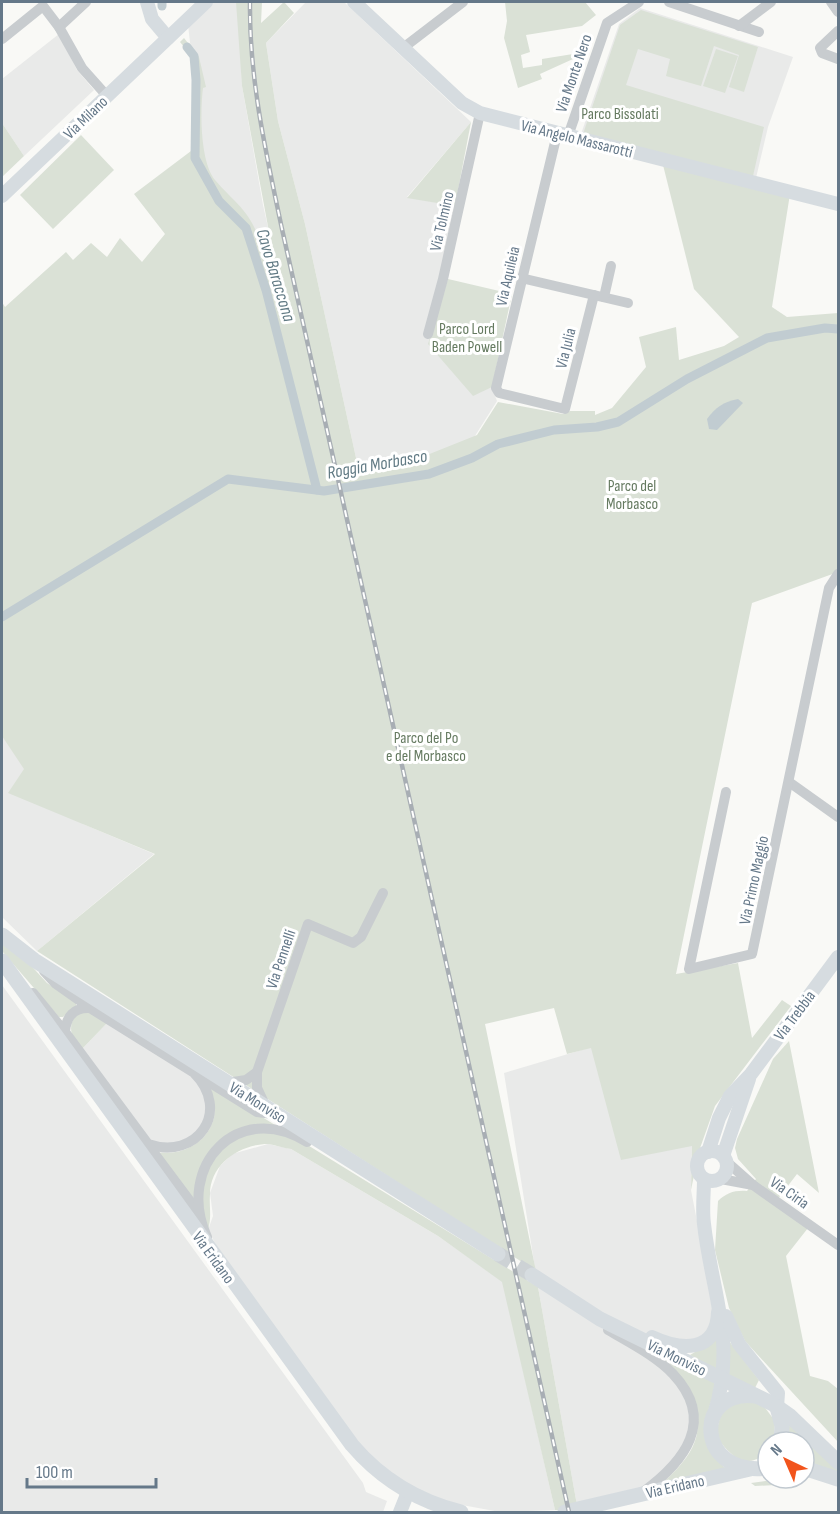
<svg xmlns="http://www.w3.org/2000/svg" width="840" height="1514" font-family="'Sofia Sans Condensed',sans-serif">
<rect width="100%" height="100%" fill="#f9f9f6"/>
<g fill="#e9eae9">
<path d="M203,2h36l3,84 21,119 23,102 -87,-143v-42l-12,-106z"/>
<path d="M306,2h38l127,120 -64,75 48,9 -7,73 49,122 -24,38 -51,20 -64,8 -53,-243 -27,-103 -12,-78z"/>
<path d="M640,8l153,49 -25,70 -12,51 -175,-44 38,-110z"/>
<path d="M59,34l18,36 17,20 -70,66 -22,-33v-44z"/>
<path d="M2,605l81,219 71,30 -117,97 -35,-34z"/>
<path d="M2,985l361,498 3,9 21,9 -4,11h-381z"/>
<path d="M108,1022l99,61 7,11 2,15 -4,17 -19,20 -25,8 -12,-2 -74,-103z"/>
<path d="M595,1046l97,99 -1,45 23,119 -7,28 -35,8 -129,-56 120,79 19,23 10,22 -1,24 -25,40 -44,23 -44,11 -40,-224 -34,-214z"/>
<path d="M268,1144l23,5 147,87 65,46 52,228 -55,2 -49,-9 -38,-15 -46,-31 -146,-203 -13,-24 5,-14 -3,-23 10,-27 12,-12z"/>
</g>
<g fill="#dae1d6">
<path d="M236,2h26l-1,21 23,-21 10,11 -28,30 12,78 27,103 53,243 64,-10 55,-22 21,-33 65,12 7,-3h25v4l17,-7 34,-41 -7,-30 37,-10 3,33 45,-14 15,-9 -45,-48 -32,-128 128,33 -18,113 15,10 51,-4v259l-86,31 -76,371 62,-11 14,75 30,-38 9,6 -76,100 -16,45 -8,39 1,-44 -71,14 -30,-112 -24,6 -13,-46 -69,16 51,247 -499,-320 118,-97 -147,-61 16,-24 -22,-33v-434l3,5 61,-55 7,8 18,-17 16,14 13,-19 22,24 23,-28 -31,-40 57,-43 3,-12 -1,-81 -13,-16 4,-4 15,19 7,30 -3,1c-3,23 -3,74 12,92 18,21 33,29 43,56l11,-4 -27,-146z"/>
<path d="M505,2h80l11,13 -14,11 -56,9 4,17 -9,3 2,13 19,-3v-6l31,-5v5l-33,15 2,5 -24,9 -14,-50 3,-17z"/>
<path d="M641,10l117,37 -14,45 -15,-5 10,-32 -25,-9 -13,40 -35,-10 4,-17 -32,-10 -12,36 138,42 -11,49 -170,-42 37,-109z"/>
<path d="M716,49l22,7 -13,37 -22,-7z"/>
<path d="M471,122l-16,84 -48,-8z"/>
<path d="M2,123l22,33 -22,21z"/>
<path d="M81,135l33,35 -61,59 -33,-34z"/>
<path d="M448,279l64,15 -20,93 -19,9 -45,-52z"/>
<path d="M2,941l24,19 21,23 29,19v4l-13,11h-4l-57,-66z"/>
<path d="M87,1011l21,11 -26,27c-10,-13 -15,-18 -7,-34z"/>
<path d="M789,1041l30,152 -22,-19 -23,30 34,24 -22,28 24,120 18,5 10,8v53l-93,-101 -16,-33 -14,-58 3,-49c8,-8 17,-11 29,-10l9,-12 -18,-20 -3,-11 2,-9 36,-80z"/>
<path d="M207,1083l331,204 40,224 -23,-1 -53,-228 -64,-46 -147,-87c-8,-1 -16,-4 -23,-5 -28,0 -58,20 -58,50 -1,14 2,22 -2,36l-52,-78c41,7 75,-31 51,-69z"/>
<path d="M718,1338l-1,32 -27,-15z"/>
<path d="M729,1341l30,39 -4,8 -29,-11z"/>
<path d="M649,1351l65,31 1,5c-9,37 -23,54 13,83l-67,14c20,-17 45,-43 34,-73 -3,-11 -37,-49 -46,-60z"/>
<path d="M743,1400l20,5 12,16 -1,21h-6v9c-23,22 -37,4 -52,-14 4,-25 5,-26 27,-37z"/>
<path d="M788,1422l18,20 32,26v5l-34,-11v-20h-16z"/>
<path d="M786,1478l12,2 -3,4 -40,2 -4,-3z"/>
</g>
<path fill="#c1ccd1" d="M738,399l5,4 -26,27 -8,-1 -2,-10c9,-12 16,-17 31,-20z"/>
<g fill="none" stroke-linecap="round" stroke-linejoin="round">
<g stroke="#c1ccd1" stroke-width="9">
<path d="M162,6v-4"/>
<path d="M187,47l7,9 2,24 -1,78 24,43 27,27 20,62 51,200"/>
<path d="M2,617l226,-138 96,12 105,-17 43,-16 26,-14 56,-14 43,-3 21,-5 69,-43 80,-41 58,-10 13,1"/>
</g>
<path stroke="#cdd2d5" stroke-width="15" stroke-dasharray="15 8" stroke-linecap="butt" d="M498,1254l34,21"/>
<g stroke="#c8cccf" stroke-width="10">
<path d="M669,2l90,30"/>
<path d="M831,2l7,10"/>
<path d="M739,26l32,-24"/>
<path d="M59,27l27,-25"/>
<path d="M838,31l-18,17 2,5 16,6"/>
<path d="M2,39l41,-33 16,21 23,41 25,28"/>
<path d="M403,48l60,-46"/>
<path d="M557,134l-61,254 3,5 66,16 29,-114"/>
<path d="M568,136l39,-113 32,-21"/>
<path d="M521,278l107,25"/>
<path d="M604,297l7,-31"/>
<path d="M428,334l15,-55 37,-166"/>
<path d="M789,782l49,35"/>
<path d="M726,792l-37,177 63,-15 77,-366 9,-14"/>
<path d="M44,971l12,13 34,24"/>
<path d="M33,993l32,39"/>
<path d="M194,1073c38,38 3,88 -46,71l-83,-112c1,-15 9,-25 25,-24l167,104 16,2"/>
<path d="M227,1083l19,-3 11,-8"/>
<path d="M265,1105l-8,-17v-16l51,-148 45,19 8,-6 22,-44"/>
<path d="M148,1145l50,67"/>
<path d="M727,1162l26,23 85,60"/>
<path d="M721,1179l32,6"/>
<path d="M207,1237c-32,-71 31,-138 100,-95"/>
<path d="M608,1330c22,13 48,26 65,44 44,47 11,88 -30,118"/>
</g>
<g stroke="#d6dce0" stroke-width="14">
<path d="M147,2l5,17 16,19"/>
<path d="M354,2l108,101 18,10 358,91"/>
<path d="M2,196l204,-194"/>
<circle cx="712" cy="1166" r="15"/>
<path d="M708,1152l11,-34 11,-22 21,-22 87,-117"/>
<path d="M723,1156l26,-77"/>
<path d="M704,1179c0,15 -2,30 0,45 8,71 33,118 10,191"/>
<path d="M726,1316l13,28 39,49 -1,14"/>
<path d="M652,1337c28,13 65,17 66,-25"/>
<path d="M400,1512l8,-20"/>
</g>
<g stroke="#d6dce0" stroke-width="15">
<path d="M2,935l32,25 464,294"/>
<path d="M2,961l350,484c29,34 65,56 109,67"/>
<path d="M532,1275l68,44 173,85 17,12 48,46"/>
<path d="M756,1396c-64,-8 -60,82 12,72"/>
<path d="M777,1407l5,19 -1,16"/>
<path d="M804,1468l34,11"/>
<path d="M565,1512l185,-43"/>
</g>
<g stroke="#a8aeb4" stroke-width="4.5">
<path id="rail" d="M250,2c-1,77 16,151 32,227l287,1283"/>
</g>
<use href="#rail" stroke="#fff" stroke-width="2" stroke-dasharray="7" stroke-linecap="butt"/>
</g>
<g text-anchor="middle" stroke-width="6" stroke-linejoin="round" paint-order="stroke">
<g font-size="16" fill="#657889" stroke="#fff">
<text transform="translate(573 73) rotate(-71)" y="6">Via Monte Nero</text>
<text transform="translate(85 117) rotate(-44)" y="6">Via Milano</text>
<text transform="translate(577 138) rotate(14)" y="6">Via Angelo Massarotti</text>
<text transform="translate(441 221) rotate(-77)" y="6">Via Tolmino</text>
<text transform="translate(507 276) rotate(-77)" y="6">Via Aquileia</text>
<text transform="translate(565 348) rotate(-76)" y="6">Via Julia</text>
<text transform="translate(753 880) rotate(-78)" y="6">Via Primo Maggio</text>
<text transform="translate(280 959) rotate(-71)" y="6">Via Pennelli</text>
<text transform="translate(794 1015) rotate(-53)" y="6">Via Trebbia</text>
<text transform="translate(258 1102) rotate(32)" y="6">Via Monviso</text>
<text transform="translate(790 1192) rotate(35)" y="6">Via Ciria</text>
<text transform="translate(214 1257) rotate(54)" y="6">Via Eridano</text>
<text transform="translate(677 1357) rotate(26)" y="6">Via Monviso</text>
<text transform="translate(675 1486) rotate(-13)" y="6">Via Eridano</text>
</g>
<g font-size="16" fill="#657a60" stroke="#fff">
<text x="620" y="119">Parco Bissolati</text>
<text x="467" y="334">Parco Lord<tspan x="467" dy="18">Baden Powell</tspan></text>
<text x="632" y="491">Parco del<tspan x="632" dy="18">Morbasco</tspan></text>
<text x="426" y="743">Parco del Po<tspan x="426" dy="18">e del Morbasco</tspan></text>
</g>
<g font-size="18" font-style="italic" fill="#617a84" stroke="#fff">
<text transform="translate(276 275) rotate(73)" y="6">Cavo Baraccona</text>
<text transform="translate(377 464) rotate(-10)" y="6">Roggia Morbasco</text>
</g>
</g>
<rect width="840" height="1514" fill="none" stroke="#657889" stroke-width="6"/>
<g transform="translate(786 1460) rotate(316)"><circle r="28" fill="#ffffff" stroke="#c1c9d0" stroke-width="1.5"/>
<path d="M0-4.5L10 22L0 15L-10 22Z" fill="#f2541c"/>
<text y="-9" font-size="16" font-weight="bold" text-anchor="middle" fill="#657889">N</text>
</g>
<path d="M27 1478v9h129v-9" fill="none" stroke="#657889" stroke-width="3"/>
<text x="36" y="1478" font-size="18" fill="#657889" stroke="#ffffff" stroke-width="4.5" paint-order="stroke">100 m</text>
</svg>
